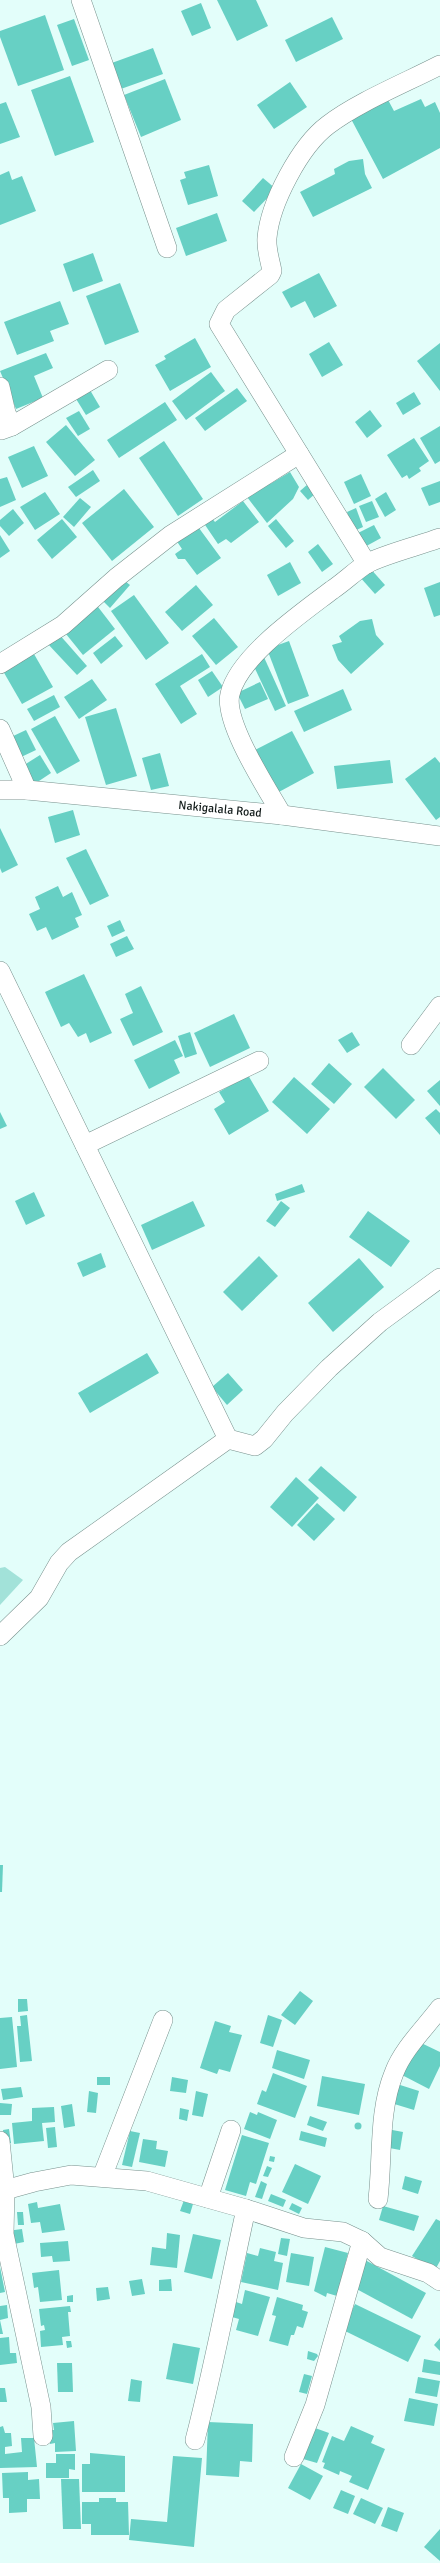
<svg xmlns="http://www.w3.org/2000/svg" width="440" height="2563" font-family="Signika,sans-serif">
<rect width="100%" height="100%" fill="#e3fefa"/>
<path fill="#a2e2d9" d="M5,1567l18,13 -23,25v-37z"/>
<g fill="#67d0c4">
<path d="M217,0h39l12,26 -31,15z"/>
<path d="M201,3l10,25 -19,8 -11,-25z"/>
<path d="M45,15l19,55 -46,16 -18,-49v-6z"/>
<path d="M332,17l11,22 -47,23 -11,-22z"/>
<path d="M74,19l15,41 -17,6 -15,-41z"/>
<path d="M153,48l10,26 -45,16 -9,-26z"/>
<path d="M70,76l24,66 -39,14 -24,-66z"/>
<path d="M165,79l16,41 -40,17 -17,-42z"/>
<path d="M290,82l17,25 -33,22 -17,-24z"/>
<path d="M387,98l7,13 27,-12 4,8 10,-5 5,11v35l-57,31 -33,-62z"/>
<path d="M6,102l14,35 -20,7v-40z"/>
<path d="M363,159l2,15 7,14 -59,29 -13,-25 35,-18 -1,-5 15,-8z"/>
<path d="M209,165l9,31 -30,9 -8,-25 6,-2 -2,-6z"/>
<path d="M9,171l3,9 10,-4 14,35 -36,14v-50z"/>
<path d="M263,178l13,11 -22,23 -12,-11z"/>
<path d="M217,213l10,28 -41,15 -10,-28z"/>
<path d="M93,253l10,28 -30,11 -10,-28z"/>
<path d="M319,273l18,33 -23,12 -9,-17 -14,7 -9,-16z"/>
<path d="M120,283l19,49 -34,13 -19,-49z"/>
<path d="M60,301l9,23 -19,7 4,10 -37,14 -13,-33z"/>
<path d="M195,338l16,29 -41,24 -15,-26 11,-6 -2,-3z"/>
<path d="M329,342l14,23 -21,12 -13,-23z"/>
<path d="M440,343v48l-23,-30z"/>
<path d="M46,353l7,15 -19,8 9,22 -27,11 -16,-38z"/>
<path d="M211,372l14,19 -39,29 -14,-19z"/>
<path d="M87,385l13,22 -14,8 -13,-21z"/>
<path d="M237,388l10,13 -42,30 -10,-13z"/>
<path d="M414,392l7,12 -18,11 -7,-12z"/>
<path d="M165,402l12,18 -58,38 -12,-18z"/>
<path d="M370,410l12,16 -15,12 -12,-16z"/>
<path d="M79,411l11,18 -12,7 -12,-18z"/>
<path d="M66,425l29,35 -20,16 -29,-34z"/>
<path d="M440,426v35l-5,3 -15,-26z"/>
<path d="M414,438l15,23 -10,7 2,3 -12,8 -2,-4 -5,3 -15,-23z"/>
<path d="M164,441l39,58 -25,17 -39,-58z"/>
<path d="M34,446l14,30 -26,12 -14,-31z"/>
<path d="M93,470l7,11 -24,16 -8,-10z"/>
<path d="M290,472l9,15 -6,12 -26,24 -20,-26 20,-19 3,6z"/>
<path d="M361,474l10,22 -17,8 -10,-22z"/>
<path d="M7,477l9,23 -16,7v-28z"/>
<path d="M440,481v21l-11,4 -8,-18z"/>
<path d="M308,484l8,9 -8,7 -8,-9z"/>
<path d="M124,489l30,38 -42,34 -30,-38z"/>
<path d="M45,492l15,22 -25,16 -15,-23z"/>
<path d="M386,492l10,18 -11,7 -10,-18z"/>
<path d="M80,498l11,9 -17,20 -11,-10z"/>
<path d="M243,501l16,21 -28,21 -5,-4 -8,5 -15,-22 8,-5 4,5z"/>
<path d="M372,501l7,16 -13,5 -7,-16z"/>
<path d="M356,508l7,19 -9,4 -7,-19z"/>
<path d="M13,509l11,14 -15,13 -9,-10v-6z"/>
<path d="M62,519l15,18 -25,22 -15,-19z"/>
<path d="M276,519l18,22 -8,7 -18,-22z"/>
<path d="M196,524l25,34 -24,17 -12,-16h-7l-3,-5 7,-5 -6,-9z"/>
<path d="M374,525l7,13 -20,11 -7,-14z"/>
<path d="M0,535l10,16 -10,7z"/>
<path d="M318,544l15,20 -11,8 -14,-20z"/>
<path d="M290,562l11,21 -23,13 -11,-21z"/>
<path d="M369,567l16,18 -10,9 -16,-18z"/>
<path d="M121,578l9,7 -20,23 -8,-8z"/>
<path d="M440,582v33l-6,2 -10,-29z"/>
<path d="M196,585l17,20 -31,26 -17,-19z"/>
<path d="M134,595l35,48 -23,17 -35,-49z"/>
<path d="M95,603l20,26 -32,26 -21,-26z"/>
<path d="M214,618l24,29 -22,18 -24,-29z"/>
<path d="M372,619l4,16 8,9 -33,30 -13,-14 -6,-15 10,-3 -3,-6 21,-15z"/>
<path d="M58,633l29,33 -10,9 -30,-32z"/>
<path d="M115,636l8,10 -22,18 -8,-11z"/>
<path d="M289,641l20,55 -21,8 -21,-55z"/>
<path d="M34,654l19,33 -31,17 -19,-33z"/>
<path d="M202,654l8,13 -30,19 17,28 -16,10 -26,-40z"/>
<path d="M263,655l23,51 -11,5 -24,-51z"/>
<path d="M212,671l11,16 -15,10 -10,-17z"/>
<path d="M92,679l15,21 -28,19 -15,-22z"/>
<path d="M260,682l8,17 -23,10 -8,-16z"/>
<path d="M343,689l9,21 -48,22 -10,-21z"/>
<path d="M54,695l6,12 -26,14 -7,-12z"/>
<path d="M116,708l21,68 -31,9 -21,-68z"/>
<path d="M55,716l25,45 -23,13 -26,-45z"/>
<path d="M26,730l10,20 -17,8 -10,-20z"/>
<path d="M292,731l22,42 -37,20 -22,-43z"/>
<path d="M160,753l9,33 -18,4 -9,-32z"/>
<path d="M40,755l11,18 -18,12 -12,-18z"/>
<path d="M435,757l5,6v54l-4,3 -31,-41z"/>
<path d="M390,760l3,23 -56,6 -3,-23z"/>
<path d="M73,810l7,25 -25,8 -7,-26z"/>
<path d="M0,828l18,37 -16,8 -2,-5z"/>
<path d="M86,849l23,47 -19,9 -24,-47z"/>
<path d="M58,886l5,11 9,-5 10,23 -7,3 4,9 -27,13 -6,-13 -9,4 -8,-17 11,-5 -5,-12z"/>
<path d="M120,920l5,11 -13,6 -5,-11z"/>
<path d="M127,936l7,13 -18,8 -6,-13z"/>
<path d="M84,974l28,59 -22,10 -4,-10 -8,4 -9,-14 -8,4 -16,-35z"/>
<path d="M141,986l22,46 -30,14 -13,-27 13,-6 -8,-19z"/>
<path d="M234,1014l16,34 -40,19 -16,-34z"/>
<path d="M190,1032l7,22 -12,4 -7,-22z"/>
<path d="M352,1032l8,13 -13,8 -9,-13z"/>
<path d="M175,1040l8,16 -9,4 6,13 -31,16 -15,-29z"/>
<path d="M329,1063l23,21 -18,20 -23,-20z"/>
<path d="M383,1068l32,32 -19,19 -32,-32z"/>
<path d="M248,1075l21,36 -40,24 -15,-26 11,-7 -6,-10z"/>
<path d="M294,1077l36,32 -23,25 -35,-32z"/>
<path d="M440,1080v26l-13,-15z"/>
<path d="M436,1109l4,4v22l-15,-17z"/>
<path d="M0,1112l7,14 -7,3z"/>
<path d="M302,1184l3,8 -28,9 -2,-7z"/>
<path d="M34,1192l11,24 -19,9 -11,-24z"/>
<path d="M193,1201l12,25 -53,24 -11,-25z"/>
<path d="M281,1201l9,7 -15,19 -9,-6z"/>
<path d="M368,1211l42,30 -19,26 -42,-30z"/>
<path d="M101,1253l5,14 -23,10 -6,-14z"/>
<path d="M259,1256l19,20 -36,35 -19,-19z"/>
<path d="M359,1258l25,29 -51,45 -25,-29z"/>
<path d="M147,1353l12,20 -69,40 -12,-20z"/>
<path d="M228,1373l15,17 -16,15 -15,-18z"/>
<path d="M321,1466l36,31 -13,15 -36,-32z"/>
<path d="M296,1477l23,21 -27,29 -22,-20z"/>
<path d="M317,1503l18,16 -21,22 -17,-16z"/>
<path d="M0,1865h3l-1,27h-2z"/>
<path d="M300,1991l13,10 -18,24 -14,-10z"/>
<path d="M18,1999h9l1,12 -10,1z"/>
<path d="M27,2015l5,46 -12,1 -3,-36h4l-1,-10z"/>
<path d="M268,2015l14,5 -9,27 -13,-4z"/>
<path d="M12,2017l5,50 -17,2v-51z"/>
<path d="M215,2021l16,5 -2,6 13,3 -12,37 -11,-3 -2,5 -17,-6z"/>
<path d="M417,2041l23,11v14l-11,23 -29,-15z"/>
<path d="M277,2050l33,10 -6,19 -32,-11z"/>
<path d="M273,2073l34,13 -12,32 -38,-14 5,-14 4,2z"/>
<path d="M322,2076l43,8 -6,31 -42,-9z"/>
<rect x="97" y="2077" width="13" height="8"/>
<path d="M172,2077l16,3 -2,13 -16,-2z"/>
<path d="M397,2084l22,7 -5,19 -23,-7z"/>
<path d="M21,2087l2,10 -20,3 -2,-11z"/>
<path d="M89,2091l9,2 -2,20 -9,-1z"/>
<path d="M196,2091l12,3 -5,23 -11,-2z"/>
<path d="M0,2103l12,1 -1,11h-11z"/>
<path d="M72,2104l3,22 -11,2 -3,-22z"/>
<path d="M54,2107l1,15 -13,1 2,18 -30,3 -2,-21 20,-2v-13z"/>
<path d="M180,2108l9,2 -2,11 -8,-2z"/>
<path d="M250,2112l7,3 1,-3 19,8 -7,19 -26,-10z"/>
<path d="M310,2116l17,6 -4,9 -16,-6z"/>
<circle cx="358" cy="2126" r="3.5"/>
<path d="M55,2127l2,20 -9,1 -2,-20z"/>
<path d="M9,2129l2,14h-6l-2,-13z"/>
<path d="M387,2129l16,3 -3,18 -16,-3z"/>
<path d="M130,2131l10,2 -8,34 -10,-2z"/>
<path d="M301,2131l26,7 -2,9 -26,-7z"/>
<path d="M242,2135l27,8 -13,41 -6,-2 -4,14 -21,-6z"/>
<path d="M143,2139l14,2 -1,8 12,2 -3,16 -26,-5z"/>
<path d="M270,2156l5,1 -1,5 -5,-1z"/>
<path d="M295,2164l26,12 -13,28 -26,-12z"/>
<path d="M267,2166l5,2 -4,9 -5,-1z"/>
<path d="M405,2176l17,5 -4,13 -16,-5z"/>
<path d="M261,2181l6,3 -5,15 -7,-2z"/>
<path d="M271,2194l15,6 -3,7 -15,-6z"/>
<path d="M184,2200l9,4 -3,10 -10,-3z"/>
<path d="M37,2202l1,6 22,-4 5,26 -23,3 -2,-11 -9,1 -3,-19z"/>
<path d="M292,2203l10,5 -3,6 -10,-5z"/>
<path d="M383,2206l36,10 -5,15 -35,-11z"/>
<path d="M17,2212h6l1,13h-6z"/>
<path d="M436,2219l4,2v40l-5,9 -23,-14z"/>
<path d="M22,2229l2,13 -15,3 -2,-14z"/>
<path d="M167,2233l13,2 -3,33 -27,-3 2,-18 14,2z"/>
<path d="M193,2234l28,6 -9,39 -28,-7z"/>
<path d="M281,2238l9,1 -3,17 -9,-2z"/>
<path d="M68,2241l2,20 -17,1 -1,-6 -11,1 -1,-14z"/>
<path d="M325,2247l23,6 -11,43 -10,-3 -1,4 -12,-6z"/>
<path d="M260,2248l16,4 -2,9 9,2 -5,27 -37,-8 6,-29 11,3z"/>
<path d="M291,2253l23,4 -5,29 -23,-4z"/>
<path d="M365,2260l61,33 -14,26 -61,-33z"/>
<path d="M0,2267l5,25 -5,1z"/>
<path d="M59,2270l3,30 -22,2 -2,-15 -4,1 -2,-15z"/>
<path d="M142,2279l3,15 -13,2 -3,-15z"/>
<path d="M171,2279l1,12h-13v-11z"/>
<path d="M108,2287l2,12 -13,2 -1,-13z"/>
<path d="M245,2290l25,7 -12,39 -22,-6 3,-11 -7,-2 4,-15 6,2z"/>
<path d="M73,2295v7h-6v-6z"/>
<path d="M277,2297l26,8 -1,5 6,2 -5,16 -6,-2 -3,9h-3l-3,11 -19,-5 7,-25 -4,-1z"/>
<path d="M355,2304l66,32 -13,26 -65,-32z"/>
<path d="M7,2305l1,13 -8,2v-14z"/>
<path d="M70,2306l1,6h-3l2,24 -8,1 1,8 -22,2 -1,-16 5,-1 -1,-5 -3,1 -2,-17z"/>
<path d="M0,2320l3,14h-3z"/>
<path d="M9,2337l1,16h6l1,10 -17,2v-27z"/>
<path d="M440,2338v13l-6,-6z"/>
<path d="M66,2341h5l1,6 -5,1z"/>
<path d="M173,2343l27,5 -7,36 -27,-5z"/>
<path d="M308,2351l9,3 1,2 -4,5 -7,-2z"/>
<path d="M424,2359l16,3v13l-18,-3z"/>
<path d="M57,2363h15l1,29h-15z"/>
<path d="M304,2374l8,2 -5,18 -8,-2z"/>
<path d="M418,2377l22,4 -3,16 -22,-4z"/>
<path d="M131,2379l11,2 -2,21 -12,-1z"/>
<path d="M0,2388h5l2,14h-7z"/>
<path d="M409,2398l29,6 -4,22 -30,-5z"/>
<path d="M74,2421l2,30 -21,1v-9l-5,1v-14h4l-1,-7z"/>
<path d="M208,2422l45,2 -1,38 -12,-1 -1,16 -33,-2z"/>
<path d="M3,2426l2,7h6l1,13 -7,1v7l17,-2 -1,-14h13l3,29 -37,1v-41z"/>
<path d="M351,2426l23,10 -3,7 14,6 -17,41 -19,-8 3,-6 -12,-5 -1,4 -16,-7 2,-5 -3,-1 10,-26 12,5z"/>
<path d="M315,2428l14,5 -12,30 -14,-4z"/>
<path d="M90,2453l35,3v36h-43v-28h8z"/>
<path d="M56,2454h19v16l-6,-1v9h-23v-15h10z"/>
<path d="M173,2456l29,2 -8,89 -65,-7 2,-21 36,3z"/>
<path d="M301,2464l22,12 -13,24 -22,-12z"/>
<path d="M28,2472v8l11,-1 1,20h-13v13l-18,1v-15h-6l-1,-25z"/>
<path d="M61,2479h18l2,50h-18z"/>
<path d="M341,2490l14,6 -7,18 -15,-6z"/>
<path d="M99,2498h17v4h12l1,33h-38v-11h-9v-22h17z"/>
<path d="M361,2498l22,10 -8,16 -22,-10z"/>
<path d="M388,2507l16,6 -7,19 -16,-6z"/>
<path d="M440,2529v32l-16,-14z"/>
</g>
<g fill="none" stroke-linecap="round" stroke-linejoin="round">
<g stroke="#78918d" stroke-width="20">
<g id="minor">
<path d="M81,0l86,248"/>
<path d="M0,387l6,26 6,13 -11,4"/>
<path d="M12,426l96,-56"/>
<path d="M367,564l-148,-240 7,-14 44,-35 2,-4c-2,-11 -6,-22 -5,-33 3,-35 33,-92 61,-113 30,-23 77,-42 112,-60"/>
<path d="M0,664l63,-39 53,-47 55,-43 128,-81"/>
<path d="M0,729l27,61"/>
<path id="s1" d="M0,790h27l255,25 158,21"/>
<path d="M282,815c-14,-25 -59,-93 -52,-121 9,-38 72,-81 102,-104 12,-8 22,-18 34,-26 16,-9 55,-19 74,-26"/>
<path d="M0,971l228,468"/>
<path d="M411,1045l29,-39"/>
<path d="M85,1145l174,-84"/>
<path d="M0,1636l39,-38 20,-35 10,-11 159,-113 27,7 9,-7 21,-26 44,-45 51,-46 60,-44"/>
<path d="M0,2141l5,49 -1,44 37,173 2,29"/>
<path d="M102,2177l61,-157"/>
<path d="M0,2194l5,-4 29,-8 37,-7 76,6 99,28 58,19 39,4 19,9 18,16 48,16 12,8"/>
<path d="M208,2198l23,-68"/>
<path d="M378,2199c5,-41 0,-87 16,-126 9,-24 31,-45 46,-65"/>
<path d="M195,2440c20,-77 34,-154 51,-231"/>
<path d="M294,2457l21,-52 47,-164"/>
</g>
</g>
<use href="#minor" stroke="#fff" stroke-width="19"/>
</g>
<g text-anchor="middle" stroke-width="3" stroke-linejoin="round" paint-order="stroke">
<g font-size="12" fill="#101918" stroke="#fff">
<text dy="4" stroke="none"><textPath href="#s1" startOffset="221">Nakigalala Road</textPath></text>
</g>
</g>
</svg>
